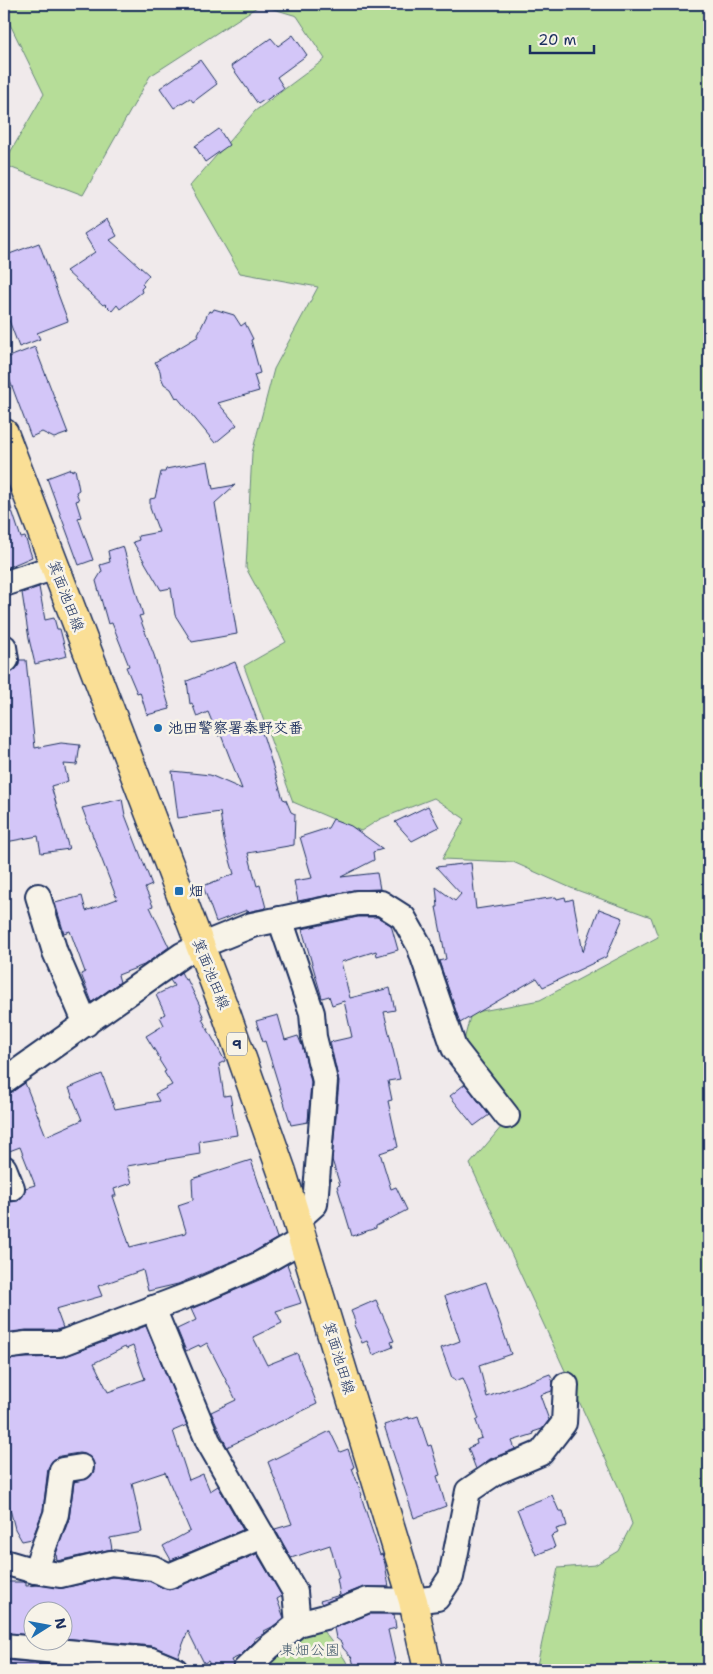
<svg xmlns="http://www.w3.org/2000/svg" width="713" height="1674" font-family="'Shantell Sans','Klee One',sans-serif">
<rect width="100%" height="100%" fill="#f0eaeb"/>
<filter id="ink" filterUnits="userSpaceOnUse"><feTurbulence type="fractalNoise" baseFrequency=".02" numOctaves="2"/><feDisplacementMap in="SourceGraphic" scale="10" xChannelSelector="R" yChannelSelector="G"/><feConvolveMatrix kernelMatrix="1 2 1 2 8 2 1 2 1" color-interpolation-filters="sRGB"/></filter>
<g filter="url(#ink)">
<g fill="#b6dd98" stroke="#68867b">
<path d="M4,4h705v1666h-173l22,-102 37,-3 23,-14 14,-27 -9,-27 -153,-333 43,-51 -50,-69 8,-31 69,-13 118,-63 -7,-20 -80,-29 -58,-26 -71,-3 23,-40 -31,-21 -54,21 -19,12 -68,-29 -49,-136 42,-24 -40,-74 6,-115 22,-84 44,-82 -78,-14 -50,-87 65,-75 70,-52 -28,-43 -37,-11 -110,71 -67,119 -79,-30v-2l40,-69 -40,-82z"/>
<path d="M320,1627l24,31 7,12h-97l34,-31z"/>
</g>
<g fill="#d3c6f8" stroke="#1b2f5e" fill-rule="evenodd">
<path d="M293,35l14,20 -30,22 7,11 -19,13 -1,-1 -6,4 -27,-38 40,-28 7,8z"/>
<path d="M200,60l17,24 -24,18 -3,-4 -16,10 -14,-20z"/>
<path d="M219,129l10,16 -24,17 -10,-16z"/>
<path d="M107,219l10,17 -7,4 39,35 -7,9 2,2 -3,3 1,3 -22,17 -3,-4 -5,6 -7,-7 -2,1 -37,-34 29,-19 -11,-18z"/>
<path d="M39,243l29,78 -31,12 3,6 -21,8 -15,-40v-51z"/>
<path d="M214,309l20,6 7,11 4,-3 8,16 -2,1 9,33 -6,2 5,16 -41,12 19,22 -22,18 -38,-46 -1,1 -5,-9 -7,-5 -3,-7 -1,-6 -5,-9 44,-26 -1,-2 11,-23 3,1z"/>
<path d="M35,347l33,86 -14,5 -12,-6 -11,5 -27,-72v-6z"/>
<path d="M208,461l5,28 22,-4 -20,18 22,131 -45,8 -17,-27 -4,-27 -10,2 -28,-48 6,-2 -1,-4 21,-4 -9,-24v-9l5,-1 6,-26h4l1,-3z"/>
<path d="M71,469l1,2 3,-2 4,21 -3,2 3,8 -3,1 5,16 -3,1 15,42 -14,5 -32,-87z"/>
<path d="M4,495h3l14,43 4,-1 7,20 -28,12z"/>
<path d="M123,546l20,69 -4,1 15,39 16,54 -23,6 -7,-23 -3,1 -11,-26 3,-1 -17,-43 -4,1 -12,-43 6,-10 -2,-6 10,-3 -2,-11z"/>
<path d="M39,587l6,33 9,-2 3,11h3l7,27 -32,8 -6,-25 -7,-46z"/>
<path d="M19,660h7l9,88 26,-5 19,2 -3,20 -13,-1 4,17 -17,5 18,63 -28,4 -3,-17 -32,6 -2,-12v-157h5l6,-3 4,-5z"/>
<path d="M235,662l29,76 19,61 3,1 5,12 4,2 -1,31 -46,8 9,33 3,-1 6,23 -19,4v-2l-31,12 -13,-36 31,-12 -10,-35 -4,-27 -42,6 -6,-47 38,4 32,14 -21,-54 -3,1 -10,-24 -11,5 -5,-14 -2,1 -3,-23z"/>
<path d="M122,799l3,16 27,70 -7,3 8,18 -3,1 19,40 -25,18 -26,10 2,7 -28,20 -11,-28 4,-2 -15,-41 -6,2 -9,-30 27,-7 4,15 31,-12 -35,-91z"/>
<path d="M428,806l11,21 -27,14 -17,-19z"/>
<path d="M333,819l18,7 32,23 -10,3 1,8 -33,17 36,-4 3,16 -26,1 -56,11 -4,-20 18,-3 -12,-41 28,-9z"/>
<path d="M471,863l5,46 80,-12 1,2 8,-2 1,4 7,-2 10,53 16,-43 24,9 -17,39 -63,30 -6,-9 -77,45 -21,-62 7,-2 -10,-52h2l-2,-20 19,14 6,-7 -25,-27z"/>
<path d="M358,917h19l14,8 7,25 -21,6 -1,-5 -35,11 9,36 40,-10 5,22 -11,2 16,67 -12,2 4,19 -4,1 10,46 -18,6 11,36 5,-2 11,23 -31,16v2l-24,8 -15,-50 3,-1 -8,-25 7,-78 -9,-40 22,-5 -8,-36 -12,4 -3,-9 -7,2 -20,-69z"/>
<path d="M181,972l4,8 2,-1 14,29 -1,1 4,9 -2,1 23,42 -6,3 5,32 6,-1 1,5 6,35 -38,6 1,13 -73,12 5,17 -18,6 2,7h-3l17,51 55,-14 1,-2 -8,-26 15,-5 -1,-21 59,-19 26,78h1l-26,15 -74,31 -30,7 -5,-21 -45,16 4,10 -46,13 7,19 -7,2h-30l-22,3v-134l7,3 7,-1 5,-5 2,-8 10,-3 -15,-38 -16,6v-59l8,-2 13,-9 21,53 36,-16 -13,-32 33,-14 13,35 44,-8 -4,-7 17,-9 -8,-13 2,-1 -7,-11 1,-1 -14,-23 18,-11 -4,-8 5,-3 -9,-19 18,-9 -4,-6z"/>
<path d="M278,1015l7,25 13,-4 5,12 8,34 -3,40 -17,3 -26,-84 -2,1 -7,-21z"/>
<path d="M465,1084l24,31 -15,11 -24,-30z"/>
<path d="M287,1264l14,39 -25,8 6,12 -29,14 14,28 30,-12 20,51 -90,43 -16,-35 25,-12 -29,-57 -7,4 -1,-2 -13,6 -9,-22 19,-9 -5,-11 73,-31z"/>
<path d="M486,1282l25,72 -32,11 8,32 63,-23 3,9 -1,8 -12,4 9,25 -7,9 -9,3 1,2 -22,7 3,8 -25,10 -14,10 -8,-21 9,-4 -1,-4 6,-2 -6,-17 3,-2 -16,-41 -8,3 -1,-3h-2l-11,-30 19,-7 -15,-45z"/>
<path d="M376,1300l18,41 -3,1 2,5 -20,8 -6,-14 -5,2 -8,-18 2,-2 -5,-12z"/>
<path d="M146,1326l41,99 -14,6 16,49 14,-6 7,17 8,-5 25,44 -72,30 -8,-14 27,-15 -25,-59 -33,11 10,49 -32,6 2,11 -55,12 -1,-7 13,-35 5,-37 16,-5 4,-6v-7l-3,-6 -6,-4 -6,-1 -19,3 -8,5 -4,7 -5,43 -11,28 -10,2 -7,-12 -6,-24 -5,1v-146l23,-2 37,-1zM133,1346l12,33 -37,13 -14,-29 31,-16 1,2z"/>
<path d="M418,1416l10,30 3,-1 9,30 -3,1 9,30 -32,12 -30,-93 25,-8v2z"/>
<path d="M330,1431l10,21 8,-3 6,18 -2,1 10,27 -1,1 19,59 2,-1 3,10 4,23h-26l-41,17 -2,-3 20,-6 -3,-16 2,-1 -9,-33 -39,13 -16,-29 17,-5 -24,-62z"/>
<path d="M552,1495l7,16h4l4,15 -11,3 2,4 -7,3 4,11 -19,8 -19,-46z"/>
<path d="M257,1554l25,42 -5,3 7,19 -12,9 -8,4 1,2 -11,6 1,2 -15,15 -9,4 2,4 -1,6h-19l-5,-9 -4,2 -16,-32 -10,26 -26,-11 -90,-8v-26h-30v23l-28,-2v-51h19l3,1v3l12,-1 25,3 49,-11 37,4 20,9z"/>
<path d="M370,1614h24l2,14 -8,2 9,40h-42l-3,-12 -9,-10 -2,-6 -5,-4 -2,-10z"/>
<path d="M4,1660l110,10h-110z"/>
</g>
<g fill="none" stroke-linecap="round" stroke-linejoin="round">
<g stroke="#1b2f5e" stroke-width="28">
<g id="minor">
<path d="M4,584l51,-17"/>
<path d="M4,647l2,13"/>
<path d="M38,896l17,56 31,72"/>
<path d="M280,919l32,94 2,24 11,44 -10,123 -19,17"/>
<path d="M4,1081l178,-126 18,-9 52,-21 105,-22h24l22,14 16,28 35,103 53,68"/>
<path d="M4,1168l8,20"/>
<path d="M153,1308l55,133 87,151 3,32 -30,24 -23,22"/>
<path d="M4,1347l22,-3h33l140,-53 59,-26 44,-25"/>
<path d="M4,1562l31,9 25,4 51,-12 42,5 16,8 94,-40"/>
<path d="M35,1571l21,-57 6,-44 19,-3"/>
<path d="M298,1624l27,-7 43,-17 45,1 24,-3 14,-21 17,-86 28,-19 45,-19 23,-30 2,-38"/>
<path d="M4,1646l147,14 24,10"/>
</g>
</g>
<g stroke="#1b2f5e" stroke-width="31">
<path id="major" d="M4,433l222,580 56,159 131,429 15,69"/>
</g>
<use href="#minor" stroke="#f7f3e8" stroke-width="24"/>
<use href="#major" stroke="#fadf96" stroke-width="28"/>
</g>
</g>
<g fill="#1f6fb2" stroke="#f7f3e8" stroke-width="2">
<circle cx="158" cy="728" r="5"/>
<rect x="174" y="886" width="10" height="10" rx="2.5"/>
</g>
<g text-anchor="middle" stroke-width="5" stroke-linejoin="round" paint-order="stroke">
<rect fill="#f7f3e8" stroke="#5d6a87" stroke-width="1" x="227" y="1032.5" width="20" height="23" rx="4"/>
<g font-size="14" font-weight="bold" fill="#1b2f5e">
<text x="237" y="1049">9</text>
</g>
<g font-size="15" fill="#1b2f5e" stroke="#f7f3e8">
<text transform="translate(66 596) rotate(69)" y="5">箕面池田線</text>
<text transform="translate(211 974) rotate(68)" y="5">箕面池田線</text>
<text transform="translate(339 1358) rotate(73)" y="5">箕面池田線</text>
</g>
<g font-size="15" font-weight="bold" fill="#1b2f5e" stroke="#f7f3e8" text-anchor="start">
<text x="168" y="733">池田警察署秦野交番</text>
<text x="189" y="896">畑</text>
</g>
<g font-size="15" fill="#425a6c" stroke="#f7f3e8">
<text x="310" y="1655">東畑公園</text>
</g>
</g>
<rect width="713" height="1674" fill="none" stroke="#f7f3e8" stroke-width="20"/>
<rect x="10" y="10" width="693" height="1654" fill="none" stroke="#1b2f5e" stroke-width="2" filter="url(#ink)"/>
<g transform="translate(48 1626) rotate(79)"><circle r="24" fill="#f7f3e8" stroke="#9fa5b1"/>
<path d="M0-4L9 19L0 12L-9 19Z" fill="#1f6fb2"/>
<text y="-8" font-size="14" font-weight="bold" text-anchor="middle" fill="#1b2f5e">N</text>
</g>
<path d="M530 45v8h64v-8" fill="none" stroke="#1b2f5e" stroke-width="2.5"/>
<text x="538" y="45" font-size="15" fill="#1b2f5e" stroke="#f7f3e8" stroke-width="4" paint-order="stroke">20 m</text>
</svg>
